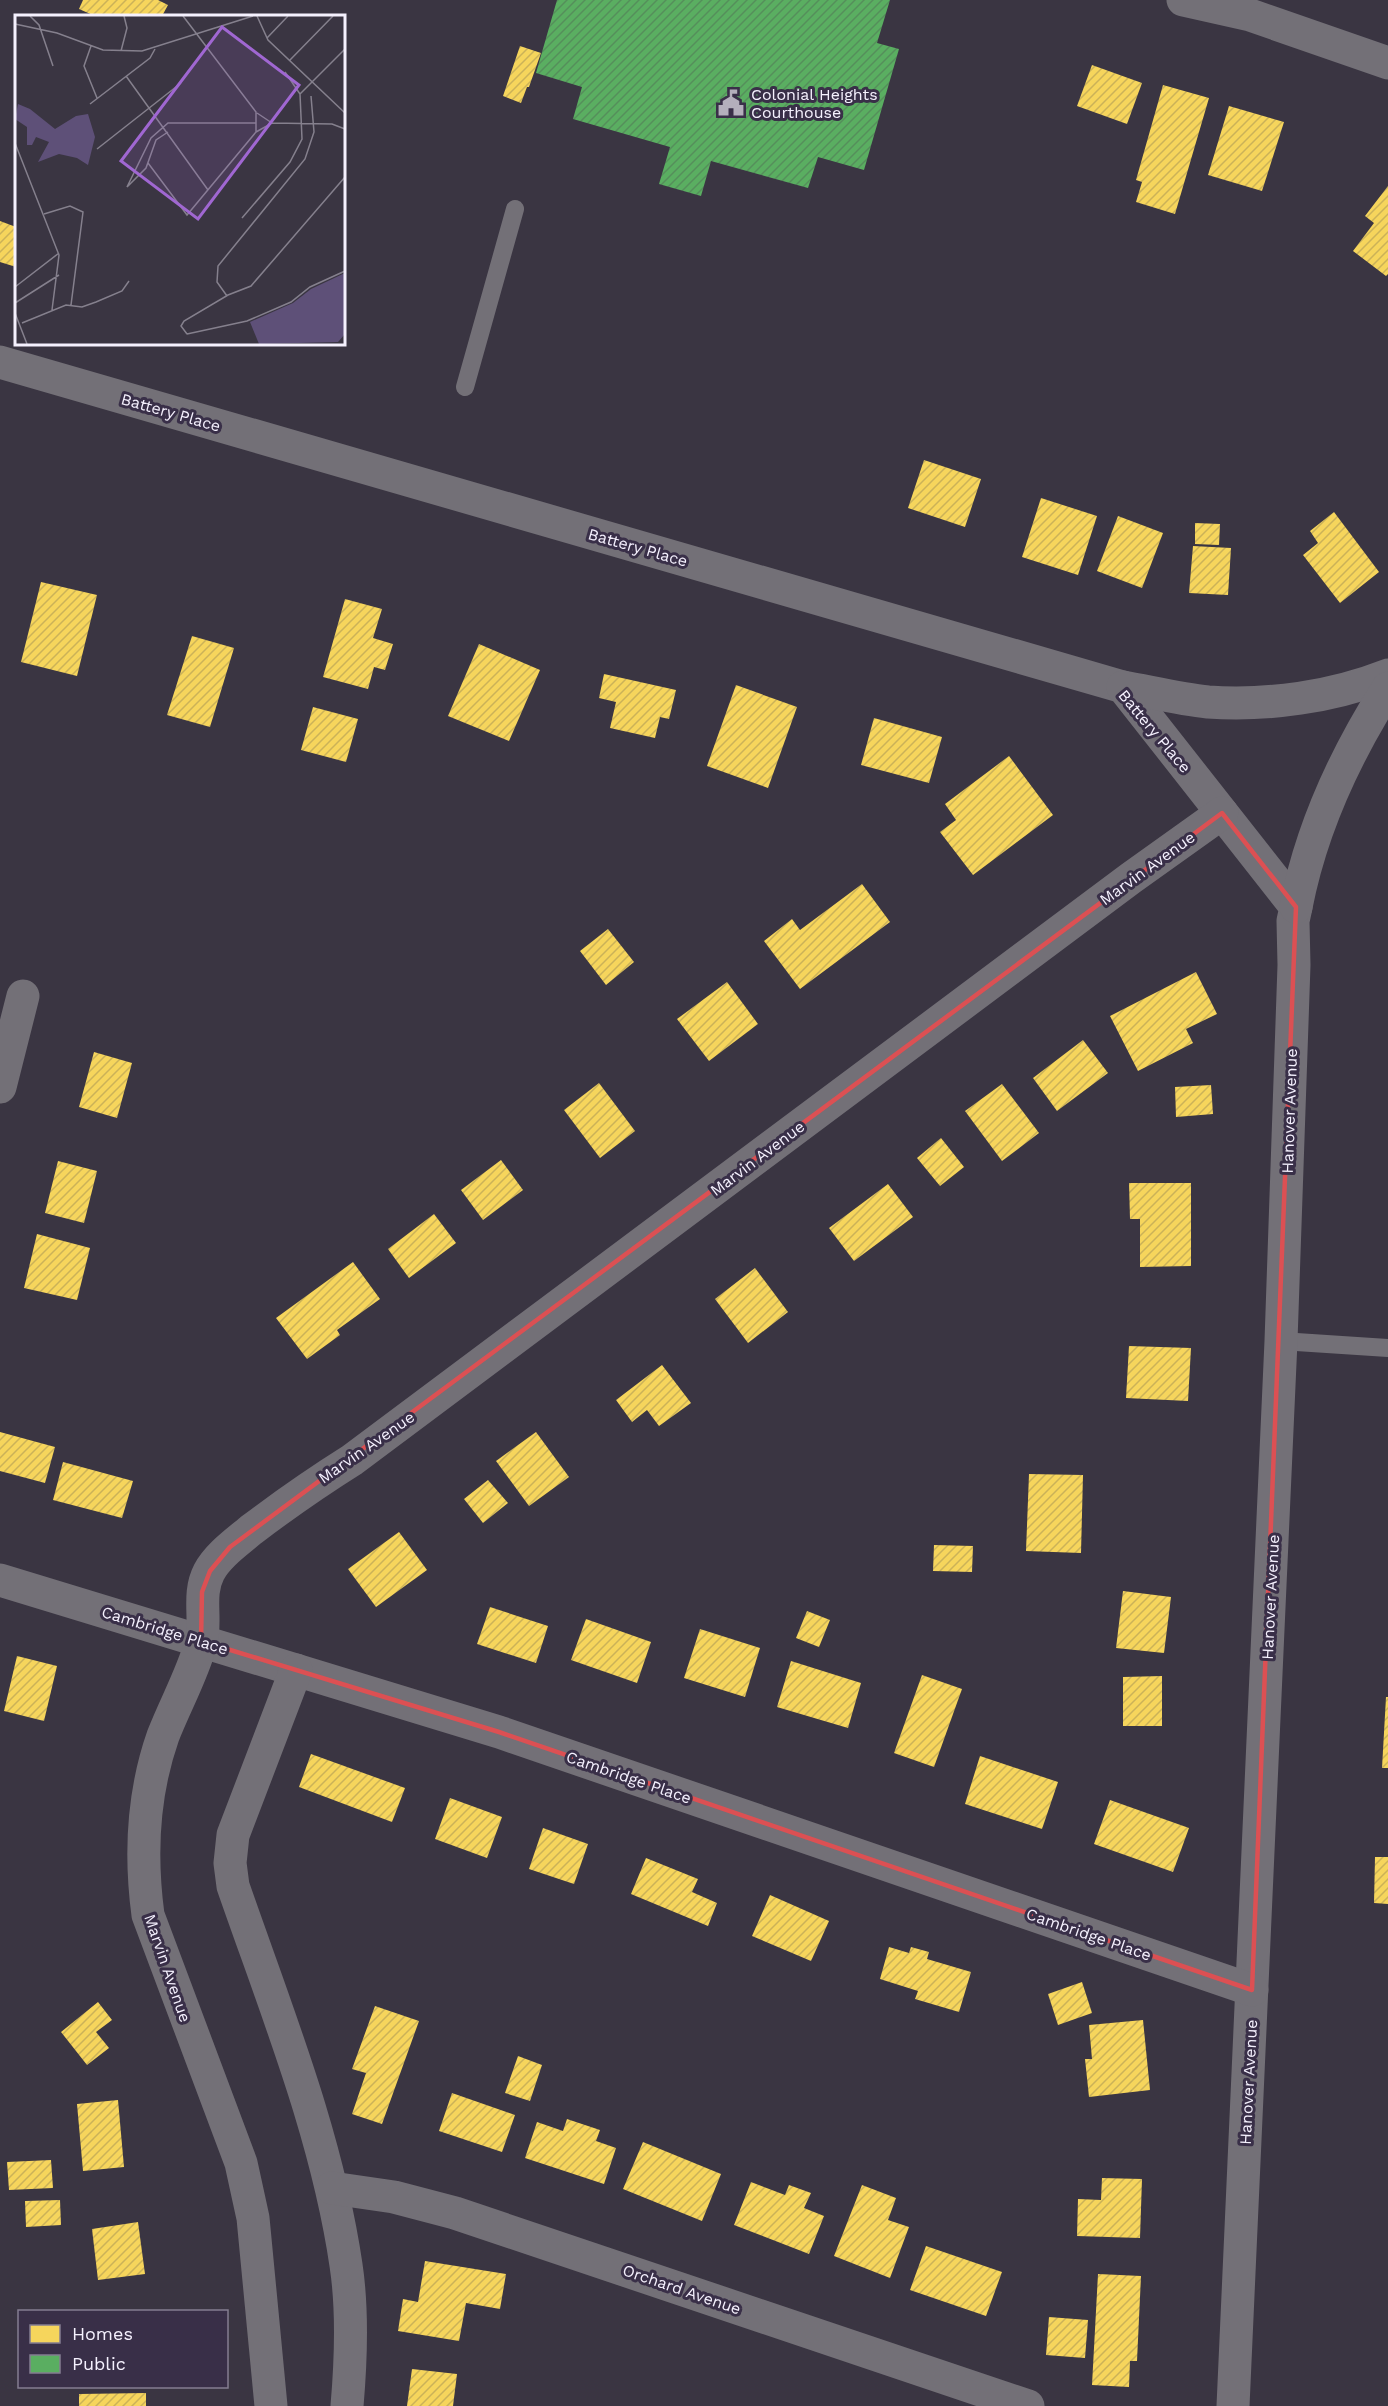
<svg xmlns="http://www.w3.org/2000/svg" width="1388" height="2406" font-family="'Work Sans',sans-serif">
<defs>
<pattern id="homes-hatch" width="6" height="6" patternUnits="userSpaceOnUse" patternTransform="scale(1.5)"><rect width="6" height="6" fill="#f6d55c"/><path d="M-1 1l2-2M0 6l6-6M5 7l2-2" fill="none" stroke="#cbb258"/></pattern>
<pattern id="public-hatch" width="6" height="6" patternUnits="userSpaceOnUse" patternTransform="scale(1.5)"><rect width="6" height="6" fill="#5aae61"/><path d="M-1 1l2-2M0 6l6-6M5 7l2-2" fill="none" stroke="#558f5b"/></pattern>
</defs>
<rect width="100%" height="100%" fill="#3a3542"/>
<g fill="url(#homes-hatch)">
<path d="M83,0h75l10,5 -6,11h-67l-16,-7z"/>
<path d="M520,46l21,7 -12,34h-2l-6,16 -18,-7z"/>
<path d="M1092,65l50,18 -15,41 -50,-18z"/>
<path d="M1163,85l46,13 -34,116 -39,-12 6,-20 -6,-2z"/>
<path d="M1229,106l55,16 -22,69 -54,-16z"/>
<path d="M1388,186v88l-2,2 -33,-25 21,-28 -9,-7z"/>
<path d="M0,221l16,6v40l-16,-5z"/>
<path d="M924,460l57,19 -16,48 -57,-19z"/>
<path d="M1041,498l56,18 -19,59 -56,-18z"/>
<path d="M1334,512l45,60 -39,31 -37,-48 15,-12 -8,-12z"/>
<path d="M1118,516l45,17 -21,55 -45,-17z"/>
<path d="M1195,523l25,1 -1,21 -24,-1z"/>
<path d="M1193,546l38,2 -3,47 -39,-2z"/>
<path d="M41,582l56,13 -20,81 -56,-14z"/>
<path d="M345,599l37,10 -9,29 20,6 -8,26 -11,-3 -6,22 -45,-12z"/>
<path d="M192,636l42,12 -24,79 -43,-12z"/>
<path d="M479,644l61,26 -31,71 -61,-25z"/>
<path d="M604,674l72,16 -7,29 -9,-2 -5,21 -45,-10 6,-26 -17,-4z"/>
<path d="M736,685l61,22 -29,81 -61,-22z"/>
<path d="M313,707l45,12 -12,43 -45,-12z"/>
<path d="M874,718l68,19 -13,46 -68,-18z"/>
<path d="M1009,756l44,59 -80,60 -33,-43 16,-12 -11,-16z"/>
<path d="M862,884l28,38 -90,67 -36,-48 28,-22 8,11z"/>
<path d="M608,929l26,33 -28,23 -26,-34z"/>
<path d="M1196,972l21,42 -31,15 7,14 -55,28 -28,-55z"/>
<path d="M727,982l31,42 -49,37 -32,-42z"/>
<path d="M1083,1040l25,33 -51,38 -24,-33z"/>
<path d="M94,1052l38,11 -15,55 -38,-11z"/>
<path d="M599,1083l36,48 -35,27 -36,-48z"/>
<path d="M1002,1084l37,49 -37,28 -37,-50z"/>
<path d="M1211,1085l2,29 -37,3 -1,-30z"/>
<path d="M941,1138l23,29 -24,19 -23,-28z"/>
<path d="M501,1160l22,30 -40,30 -22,-30z"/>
<path d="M58,1161l39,10 -13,52 -39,-10z"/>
<path d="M1129,1183h62v83l-51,1v-48h-10z"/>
<path d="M888,1184l25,33 -59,44 -25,-33z"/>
<path d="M434,1214l22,29 -47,35 -21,-29z"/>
<path d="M37,1234l53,14 -13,52 -53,-12z"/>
<path d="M353,1262l27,37 -43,31 3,5 -33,24 -31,-41z"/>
<path d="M755,1268l33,44 -40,31 -33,-44z"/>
<path d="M1129,1346l62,2 -3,53 -62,-3z"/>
<path d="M662,1365l29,38 -32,23 -12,-16 -15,12 -16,-22z"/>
<path d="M0,1432l55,15 -10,36 -45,-12z"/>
<path d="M536,1432l33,45 -40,29 -33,-45z"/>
<path d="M63,1462l70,19 -11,37 -69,-18z"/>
<path d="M1029,1474l54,1 -2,78 -55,-2z"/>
<path d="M488,1480l20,23 -25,20 -19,-24z"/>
<path d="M399,1532l28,38 -51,37 -28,-38z"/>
<path d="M934,1545l39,1 -1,26 -39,-1z"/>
<path d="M1123,1591l48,6 -7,56 -48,-5z"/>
<path d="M490,1607l58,19 -12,37 -59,-19z"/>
<path d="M807,1611l23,9 -11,27 -23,-9z"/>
<path d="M586,1619l65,23 -14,41 -66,-23z"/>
<path d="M700,1629l60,19 -15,49 -61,-19z"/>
<path d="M17,1656l40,10 -13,55 -40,-10z"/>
<path d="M791,1661l70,22 -13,45 -71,-21z"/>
<path d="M922,1675l40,14 -28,78 -40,-14z"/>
<path d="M1162,1676v50h-39v-49z"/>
<path d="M1386,1697h2v71h-6z"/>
<path d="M311,1754l94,34 -13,34 -93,-35z"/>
<path d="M980,1756l78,26 -16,47 -77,-25z"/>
<path d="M450,1798l52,19 -15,41 -52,-19z"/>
<path d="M1110,1800l79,28 -16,44 -79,-28z"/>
<path d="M543,1828l45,16 -14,40 -45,-15z"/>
<path d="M1375,1857h13v47l-14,-1z"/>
<path d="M646,1858l52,21 -6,13 25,11 -9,23 -77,-32z"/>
<path d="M770,1895l59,26 -18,40 -59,-25z"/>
<path d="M889,1947l20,6 2,-6 18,5 -2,7 44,13 -12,40 -44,-13 3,-8 -38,-12z"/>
<path d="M1082,1982l10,31 -34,12 -10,-31z"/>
<path d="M98,2002l14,18 -16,12 13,16 -22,17 -26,-33z"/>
<path d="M375,2006l44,15 -37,103 -30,-10 14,-41 -14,-4z"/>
<path d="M1143,2020l7,70 -61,7 -4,-38h7l-3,-34z"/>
<path d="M518,2056l24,9 -12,36 -25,-8z"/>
<path d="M452,2093l63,22 -13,37 -63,-21z"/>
<path d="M118,2100l6,67 -41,4 -6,-67z"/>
<path d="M567,2119l33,11 -4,11 20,7 -12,36 -79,-26 12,-36 26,9z"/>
<path d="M643,2142l78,32 -19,47 -79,-32z"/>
<path d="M51,2160l2,28 -44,2 -2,-28z"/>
<path d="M1102,2178l40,1 -2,59 -63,-2 1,-37 23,1z"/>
<path d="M751,2182l34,13 4,-10 22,8 -7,15 20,8 -15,38 -75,-29z"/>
<path d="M862,2185l34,13 -8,22 21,7 -19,51 -56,-22z"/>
<path d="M60,2200l1,25 -35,2 -1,-26z"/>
<path d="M138,2222l7,52 -47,6 -6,-51z"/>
<path d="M926,2246l76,26 -16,44 -76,-26z"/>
<path d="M425,2261l81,13 -6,35 -34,-6 -7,38 -61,-10 5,-32 15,3z"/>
<path d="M1098,2274l43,2 -4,85h-7l-1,26 -37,-2z"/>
<path d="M1049,2317l39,3 -3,38 -39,-3z"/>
<path d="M412,2369l45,5 -4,32h-46z"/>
<path d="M146,2393v13h-67v-12z"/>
</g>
<path fill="url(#public-hatch)" d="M557,0h333l-13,43 22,6 -35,121 -46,-13 -10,31 -97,-27 -10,35 -42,-12 11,-37 -97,-28 9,-32 -46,-14z"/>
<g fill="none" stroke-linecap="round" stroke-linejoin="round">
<g stroke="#737077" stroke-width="18">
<path d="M465,387l50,-178"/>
<path d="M1281,1341l107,7"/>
</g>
<g stroke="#737077" stroke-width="33">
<path d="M1183,0l67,15 138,48"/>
<path d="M0,362l1123,325 173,220 -3,14 1,44 -13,376 -48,1065"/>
<path d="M1123,687c28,5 57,12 85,15 60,4 124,-5 180,-27"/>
<path d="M1296,907c15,-78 50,-153 92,-219"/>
<path d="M0,1087l23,-91"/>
<path d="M0,1580l499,152 753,258"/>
<path d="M296,1670l-63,165 -3,28 3,23c43,124 94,249 113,379 7,46 5,95 1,141"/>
<path d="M332,2188l62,9 61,16 573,193"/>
<path d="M271,2406l-18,-188 -12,-55 -93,-248c-8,-60 -5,-122 15,-179 12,-31 29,-61 38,-93 6,-24 -4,-48 8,-71 9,-17 28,-30 42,-42 33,-25 66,-48 101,-70l779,-582 91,-65"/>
</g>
</g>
<path fill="none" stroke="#dc5053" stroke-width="4.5" stroke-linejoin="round" d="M1222,813l74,94 -44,1083 -753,-258 -298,-91 1,-49 8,-21 20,-24z"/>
<defs>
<g id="civic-bare" transform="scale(2.07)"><path d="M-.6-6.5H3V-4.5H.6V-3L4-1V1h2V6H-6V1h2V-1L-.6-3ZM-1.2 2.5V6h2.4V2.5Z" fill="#b4afbc" stroke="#392f48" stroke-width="2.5" paint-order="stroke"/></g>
</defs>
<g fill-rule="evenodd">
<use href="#civic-bare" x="731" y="103"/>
</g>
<g text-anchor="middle" stroke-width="6" stroke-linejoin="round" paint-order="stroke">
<g font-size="16" fill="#f5f1fe" stroke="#392f48" text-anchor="start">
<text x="751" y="100">Colonial Heights<tspan x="751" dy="18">Courthouse</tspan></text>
</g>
<g font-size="16" fill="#f5f1fe" stroke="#392f48">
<text transform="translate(171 412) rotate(16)" y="6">Battery Place</text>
<text transform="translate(638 547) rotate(16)" y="6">Battery Place</text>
<text transform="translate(1155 731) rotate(50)" y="6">Battery Place</text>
<text transform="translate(1147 868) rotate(-36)" y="6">Marvin Avenue</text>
<text transform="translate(1289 1111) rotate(-88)" y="6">Hanover Avenue</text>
<text transform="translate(757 1158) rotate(-37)" y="6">Marvin Avenue</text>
<text transform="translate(366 1447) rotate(-35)" y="6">Marvin Avenue</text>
<text transform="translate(1270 1597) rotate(-87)" y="6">Hanover Avenue</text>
<text transform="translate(165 1630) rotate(17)" y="6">Cambridge Place</text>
<text transform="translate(629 1777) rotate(19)" y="6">Cambridge Place</text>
<text transform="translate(1089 1934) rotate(19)" y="6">Cambridge Place</text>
<text transform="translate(168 1968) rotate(71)" y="6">Marvin Avenue</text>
<text transform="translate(1248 2082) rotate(-87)" y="6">Hanover Avenue</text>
<text transform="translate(682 2289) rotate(19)" y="6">Orchard Avenue</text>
</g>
</g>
<g transform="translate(15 15)">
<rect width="330" height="330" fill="#3a3542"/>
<path d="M330,258v61l-7,8 -79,2 -9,-22 43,-19 18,-14z" fill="#5e5078"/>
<path d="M3,89l12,5 25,20 21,-13 12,-2 7,23 -7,28 -11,-7 -18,-4 -21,8 11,-20 -13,-5 -4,8h-5v-18l-12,-8z" fill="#5e5078"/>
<path fill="none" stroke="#85808d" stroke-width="1.5" d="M15,1l9,9 14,41M242,1l11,24 77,73M0,9l42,9 46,17 39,1 111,-35M252,23l21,-22M76,31l-7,20 13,32M106,36l6,-23 -3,-12M275,45l43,-44M111,61l82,114M285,79l45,-45M75,89l60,-46 5,-9M242,98l15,10M153,117l-12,8 -10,28 -19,19 24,-49 17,-15h88M241,117l16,-9 60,1 13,5M0,128l44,112 -7,55M82,134l84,-66M133,148l39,52 69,-83v-20l-73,-96M29,199l26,-8 13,6 -12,93M227,203l48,-56 12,-23 -2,-45 -15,-22M0,272l44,-34M212,281l-10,-14 1,-16 87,-107 9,-27 -3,-36M0,288l44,-28M0,298l12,31M7,308l44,-18 16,2 14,-5 26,-11 7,-10M172,319l-6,-8 3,-5 44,-26 23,-9 94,-109M172,319l60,-13 44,-19 19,-15 35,-16"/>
<path fill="#a067d2" fill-opacity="0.15" stroke="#a067d2" stroke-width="3" d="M207,12l77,58 -101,134 -77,-58z"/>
<rect width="330" height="330" fill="none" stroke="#f5f1fe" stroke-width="3"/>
</g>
<rect x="18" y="2310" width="210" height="78" fill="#392f48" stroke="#847d91" stroke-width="1.5"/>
<rect x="30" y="2325" width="30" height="18" fill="#f6d55c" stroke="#847d91" stroke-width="1.5"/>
<text x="72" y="2340" font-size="18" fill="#f5f1fe">Homes</text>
<rect x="30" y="2355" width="30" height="18" fill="#5aae61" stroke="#847d91" stroke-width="1.5"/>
<text x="72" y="2370" font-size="18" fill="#f5f1fe">Public</text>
</svg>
